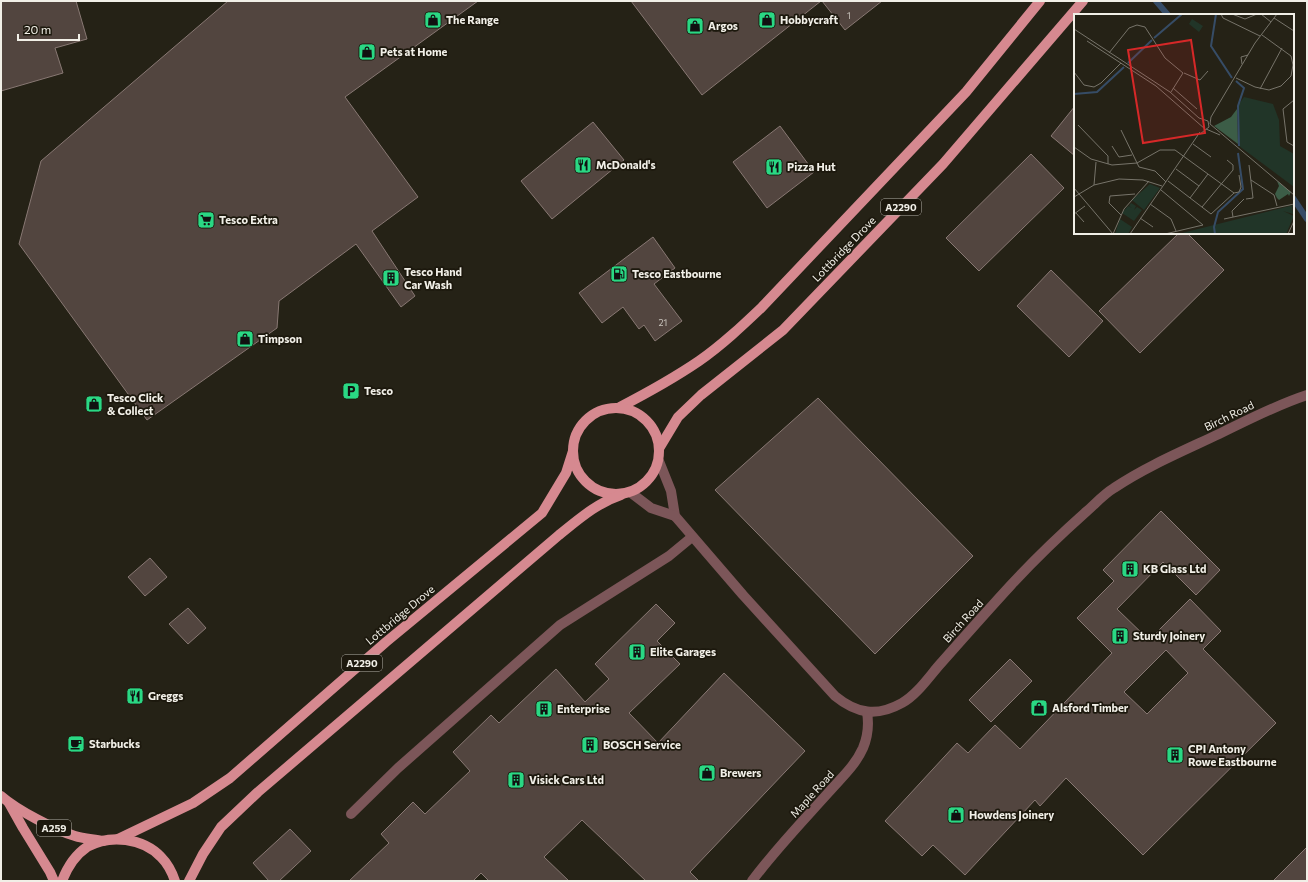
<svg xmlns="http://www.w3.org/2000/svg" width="1308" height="882" font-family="Commissioner,sans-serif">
<rect width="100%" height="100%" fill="#252216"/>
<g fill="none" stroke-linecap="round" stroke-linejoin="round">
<g stroke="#364c66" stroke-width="6">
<path d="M1156,1l12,14"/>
<path d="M1293,198l14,21"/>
</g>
</g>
<g fill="#52453f" stroke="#887873" fill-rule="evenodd">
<path d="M1,1h75l11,38 -32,9 8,25 -62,18z"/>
<path d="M228,1h250l-133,96 73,100 -46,34 43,65 -14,11 -45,-63 -77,57 -2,27 -130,92 -128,-176 22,-83z"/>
<path d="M631,1h190l-119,94z"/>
<path d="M822,1h60l-37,29z"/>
<path d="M1075,106v50l-24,-20z"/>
<path d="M593,122l31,38 -72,59 -31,-38z"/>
<path d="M780,126l34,46 -47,36 -34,-46z"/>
<path d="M1031,154l33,34 -85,83 -33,-33z"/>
<path d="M1179,233h8l37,37 -84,83 -41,-42z"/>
<path d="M653,237l22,31 -21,16 28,37 -27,20 -11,-16 -5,4 -16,-22 -21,16 -23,-30z"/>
<path d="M1051,270l52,51 -34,36 -52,-51z"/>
<path d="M818,398l155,158 -98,98 -160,-164z"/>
<path d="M1161,511l59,59 -24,25 -33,-33 -46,47 32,31 41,-41 31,32 -18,18 73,74 -133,132 -77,-77 -26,28 -5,-6 -70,75 -32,-30 -11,11 -37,-35 72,-78 11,10 27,-28 25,24 92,-96 -35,-35 37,-37 -11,-11zM1166,650l22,23 -41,41 -23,-22z"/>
<path d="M150,558l17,19 -22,19 -17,-19z"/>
<path d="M656,604l19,19 -18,18 23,23 -51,49 29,30 66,-70 81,78 -115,121 9,9h-53l-64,-61 -38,37 25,24h-80l-8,-8 -8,8h-124l40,-38 -8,-9 32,-32 12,12 45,-43 -17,-19 38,-37 8,8 57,-54 29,33 24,-23 -14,-15z"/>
<path d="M188,608l18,20 -18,16 -19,-20z"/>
<path d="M1010,659l22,22 -41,41 -22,-22z"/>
<path d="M290,829l21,22 -32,30h-10l-16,-18z"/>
<path d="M1307,847v34h-34z"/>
</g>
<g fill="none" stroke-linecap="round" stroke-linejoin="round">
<g stroke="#7c5659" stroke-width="10">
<path d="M659,461l12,30 4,25 68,79 92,101c22,18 42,21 67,7 16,-9 28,-28 40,-41 23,-26 46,-52 69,-77 24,-26 49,-50 76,-74 8,-7 17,-17 27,-23 33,-22 69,-37 105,-54 29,-14 57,-29 88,-39"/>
<path d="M630,492l21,16 24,8"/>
<path d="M351,814l47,-46 162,-143 109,-69 23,-19"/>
<path d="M752,881c23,-31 50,-59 76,-88 13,-15 27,-27 35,-45 5,-12 6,-24 4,-36"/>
</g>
<g stroke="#d68990" stroke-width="10">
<path d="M620,407c27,-14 54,-29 79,-46 23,-16 43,-35 63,-54l204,-215 74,-91"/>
<circle cx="616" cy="451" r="43"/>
<path d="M660,447l18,-30 23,-22 82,-65 160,-166 140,-163"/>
<path d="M1,796c16,14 54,34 74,40 9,3 19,3 28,5"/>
<path d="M9,803l14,25 27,44 4,9"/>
<path d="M118,839l75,-36 37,-25 156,-136 156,-129 24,-40 7,-22"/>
<path d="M62,881c5,-13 13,-26 25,-34 23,-13 56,-9 74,10 7,7 11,15 14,24"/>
<path d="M189,881l14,-27 18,-27 37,-35 301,-257c20,-16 38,-32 62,-40"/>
</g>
</g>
<defs>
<g id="shop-square" transform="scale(0.9)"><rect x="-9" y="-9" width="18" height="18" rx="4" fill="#2ad884" stroke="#1c180d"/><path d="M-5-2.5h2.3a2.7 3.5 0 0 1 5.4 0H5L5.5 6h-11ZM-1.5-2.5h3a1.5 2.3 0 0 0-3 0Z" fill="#111"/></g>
<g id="restaurant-square" transform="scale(0.9)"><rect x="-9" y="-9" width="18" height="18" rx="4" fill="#2ad884" stroke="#1c180d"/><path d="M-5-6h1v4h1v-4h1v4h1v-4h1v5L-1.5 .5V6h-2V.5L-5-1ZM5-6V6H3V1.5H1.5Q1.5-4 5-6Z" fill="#111"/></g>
<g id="supermarket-square" transform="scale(0.9)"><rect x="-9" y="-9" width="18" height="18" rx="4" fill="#2ad884" stroke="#1c180d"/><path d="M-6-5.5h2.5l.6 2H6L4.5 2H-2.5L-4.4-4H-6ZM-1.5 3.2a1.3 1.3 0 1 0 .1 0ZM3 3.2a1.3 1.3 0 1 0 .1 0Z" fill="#111"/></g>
<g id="fuel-square" transform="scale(0.9)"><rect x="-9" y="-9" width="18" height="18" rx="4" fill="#2ad884" stroke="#1c180d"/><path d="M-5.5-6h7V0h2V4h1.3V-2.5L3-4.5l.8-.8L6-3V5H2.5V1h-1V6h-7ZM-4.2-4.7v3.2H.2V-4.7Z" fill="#111"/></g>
<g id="building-square" transform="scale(0.9)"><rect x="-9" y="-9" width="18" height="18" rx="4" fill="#2ad884" stroke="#1c180d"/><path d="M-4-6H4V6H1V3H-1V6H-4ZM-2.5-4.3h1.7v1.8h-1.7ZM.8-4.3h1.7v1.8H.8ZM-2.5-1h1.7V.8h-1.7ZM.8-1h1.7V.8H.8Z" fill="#111"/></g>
<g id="parking-square" transform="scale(0.9)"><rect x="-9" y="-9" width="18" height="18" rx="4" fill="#2ad884" stroke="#1c180d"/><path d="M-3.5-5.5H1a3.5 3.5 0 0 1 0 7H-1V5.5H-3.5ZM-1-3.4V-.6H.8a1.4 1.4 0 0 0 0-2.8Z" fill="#111"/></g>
<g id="cafe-square" transform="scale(0.9)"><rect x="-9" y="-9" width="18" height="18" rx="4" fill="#2ad884" stroke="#1c180d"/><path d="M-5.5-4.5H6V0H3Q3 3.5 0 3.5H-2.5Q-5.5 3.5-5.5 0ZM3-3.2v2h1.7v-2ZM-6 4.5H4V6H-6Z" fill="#111"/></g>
</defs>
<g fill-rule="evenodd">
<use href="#shop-square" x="433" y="20"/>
<use href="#shop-square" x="767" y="20"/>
<use href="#shop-square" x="695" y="26"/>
<use href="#shop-square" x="367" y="52"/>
<use href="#restaurant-square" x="583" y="165"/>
<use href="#restaurant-square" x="774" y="167"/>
<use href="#supermarket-square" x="206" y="220"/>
<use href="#fuel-square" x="619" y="274"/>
<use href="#building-square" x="391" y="278"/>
<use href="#shop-square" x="245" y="339"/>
<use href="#parking-square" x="351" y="391"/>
<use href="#shop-square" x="94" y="404"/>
<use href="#building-square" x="1130" y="569"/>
<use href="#building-square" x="1120" y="636"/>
<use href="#building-square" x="637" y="652"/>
<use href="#restaurant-square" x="135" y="696"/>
<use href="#shop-square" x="1039" y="708"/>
<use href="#building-square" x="544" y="709"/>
<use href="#cafe-square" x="76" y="744"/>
<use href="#building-square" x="590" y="745"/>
<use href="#building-square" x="1175" y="755"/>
<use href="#shop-square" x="707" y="773"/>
<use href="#building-square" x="516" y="780"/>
<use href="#shop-square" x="956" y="815"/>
</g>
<g text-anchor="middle" stroke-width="3.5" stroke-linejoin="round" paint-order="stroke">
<g font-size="9" fill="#c9c4bd">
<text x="849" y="19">1</text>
<text x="663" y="326">21</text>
</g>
<g fill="#1c180d" stroke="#b1aea6" stroke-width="1">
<rect x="881" y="199" width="40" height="16" rx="3"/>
<rect x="342" y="655" width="40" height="16" rx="3"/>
<rect x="37" y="820" width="34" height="16" rx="3"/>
</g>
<g font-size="10" font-weight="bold" fill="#f1efe7">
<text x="901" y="211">A2290</text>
<text x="362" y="667">A2290</text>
<text x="54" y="832">A259</text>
</g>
<g font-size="11" font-weight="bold" fill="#f1efe7" stroke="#1c180d" text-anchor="start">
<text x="446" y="24">The Range</text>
<text x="780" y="24">Hobbycraft</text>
<text x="708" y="30">Argos</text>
<text x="380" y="56">Pets at Home</text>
<text x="596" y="169">McDonald's</text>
<text x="787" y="171">Pizza Hut</text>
<text x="219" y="224">Tesco Extra</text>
<text x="404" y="276">Tesco Hand<tspan x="404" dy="13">Car Wash</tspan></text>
<text x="632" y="278">Tesco Eastbourne</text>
<text x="258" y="343">Timpson</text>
<text x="364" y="395">Tesco</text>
<text x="107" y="402">Tesco Click<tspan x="107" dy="13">&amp; Collect</tspan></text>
<text x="1143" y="573">KB Glass Ltd</text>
<text x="1133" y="640">Sturdy Joinery</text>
<text x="650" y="656">Elite Garages</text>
<text x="148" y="700">Greggs</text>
<text x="1052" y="712">Alsford Timber</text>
<text x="557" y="713">Enterprise</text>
<text x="89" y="748">Starbucks</text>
<text x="603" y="749">BOSCH Service</text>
<text x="1188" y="753">CPI Antony<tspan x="1188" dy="13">Rowe Eastbourne</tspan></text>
<text x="720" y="777">Brewers</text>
<text x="529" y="784">Visick Cars Ltd</text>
<text x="969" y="819">Howdens Joinery</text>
</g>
<g font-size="11" fill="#f1efe7" stroke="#1c180d">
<text transform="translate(844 249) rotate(-46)" y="4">Lottbridge Drove</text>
<text transform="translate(1229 416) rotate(-26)" y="4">Birch Road</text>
<text transform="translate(400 615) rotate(-40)" y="4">Lottbridge Drove</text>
<text transform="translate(963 621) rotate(-48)" y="4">Birch Road</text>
<text transform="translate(812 794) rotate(-48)" y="4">Maple Road</text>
</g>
</g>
<g transform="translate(1074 14)">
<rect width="220" height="220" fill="#252216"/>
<path d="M118,5l11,7 -4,6 -10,-8zM170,83l29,7 6,16 1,26 14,8v33l-55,-41v-42zM76,170l10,4 -16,22 -12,-10zM57,189l5,3 -2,4 3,-3 5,3 -8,11 -12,-8 6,-7 4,2 -3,-2zM220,191v3l-2,-2 1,8 -10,-3 11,5 -8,18h-108zM46,205l12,8 -4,7h-13z" fill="#213528"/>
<path d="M163,95l1,35 -24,-18 17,-9zM203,167l14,11 -2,4 -1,-2 -9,6 -2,-2 -2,-4 4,-8z" fill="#3c5d47"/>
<path fill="none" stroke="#364c66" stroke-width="2" d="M142,0l-5,32 21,32M80,24l28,-24M54,49l24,-23M162,67l8,7 -6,18 1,40M0,80l23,-2 27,-25M141,220l-1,-7 4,-15 25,-23 -5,-36"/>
<path fill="none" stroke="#77746a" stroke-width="1" d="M147,0l2,4 37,18M158,0l13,5 12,-5M187,0l10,8M200,4l20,13M0,15l96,63 29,26 9,3 1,6 -9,7M13,27l69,45 49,43M35,39l20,-25 8,-3 8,2 20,31 18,15 -12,19M168,50l-1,-7 7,-2M0,58l10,13 10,2 7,-4 20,-20M110,59l16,7 8,-9M162,64l19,9 14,3 12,-4 10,-10 2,-11 -2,-9 -29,-21M99,74l24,21M186,75l22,-41M220,86l-11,9 4,33 7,4M136,110l84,71M136,110l1,-7 44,-74 22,-29M4,111l30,31v8M132,115l14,6M47,116l18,37 16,4 11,11M119,130l18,13M38,132l7,11 13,-2M0,133l17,12 21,6 25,-2 23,-13h15l59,43M102,155l23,17M177,166l23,15 3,11M94,167l43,33 23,-21 5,-1 2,-5 -2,-12M20,171l2,-23M0,174l39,46M87,176l42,35 -38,9M0,183l20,-12 25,-6 24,1 19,6M116,184l18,-24M172,185l7,-1 -4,-33M76,190l21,15 5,12M128,193l31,-37v-5l-6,-5M2,199l8,9M0,200l11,-8M47,201l-12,-12 1,-7 25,-2M159,203l-1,-6 12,-12M66,204l13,9M150,205l70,-15M39,220l11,-25 25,-28M56,220l70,-102M214,220l6,-13"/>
<path fill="#d62828" fill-opacity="0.15" stroke="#d62828" stroke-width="2" d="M117,26l14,93 -62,10 -15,-93z"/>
<rect width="220" height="220" fill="none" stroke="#f1efe7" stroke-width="2"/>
</g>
<rect width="1308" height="882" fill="none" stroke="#f1efe7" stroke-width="4"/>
<path d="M18 34v6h61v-6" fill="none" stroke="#f1efe7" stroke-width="2"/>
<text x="24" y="34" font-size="12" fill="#f1efe7" stroke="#1c180d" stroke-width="3" paint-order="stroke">20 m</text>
</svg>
